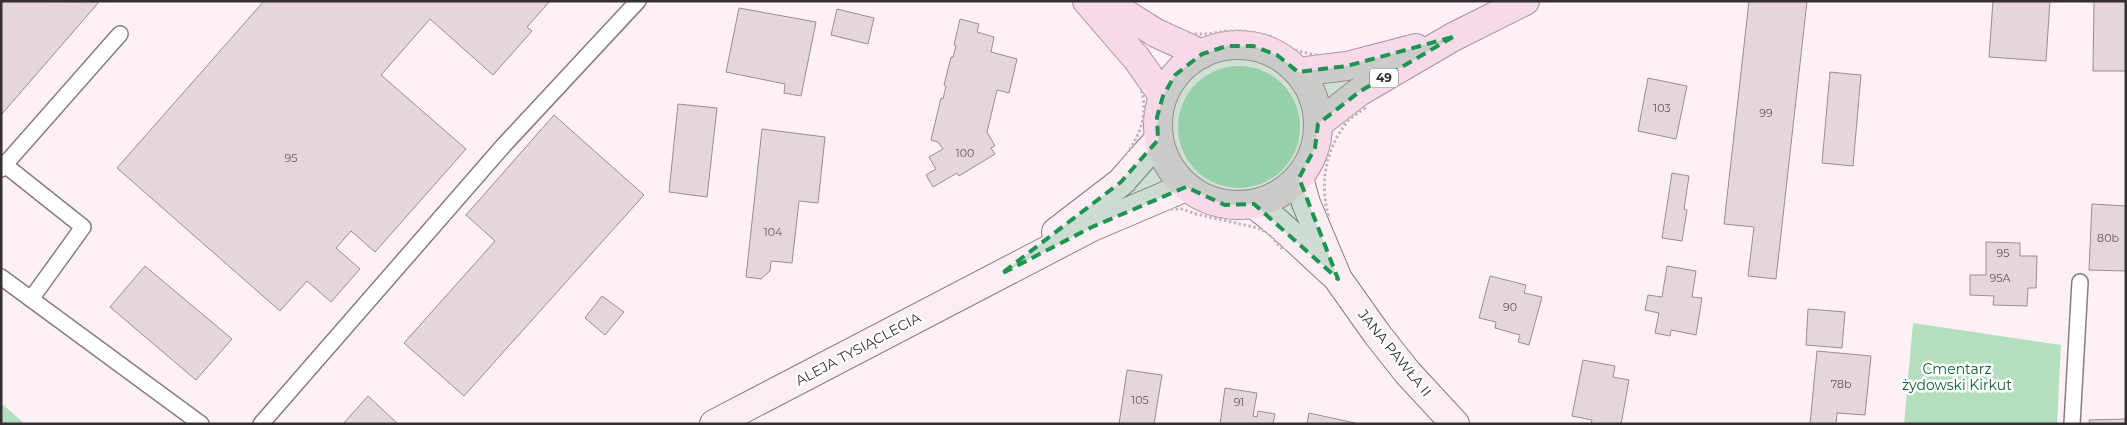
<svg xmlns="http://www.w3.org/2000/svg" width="2127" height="425" font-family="Montserrat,sans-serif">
<rect width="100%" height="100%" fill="#fdf1f6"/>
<g fill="#b3dfbe">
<circle cx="1239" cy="127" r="61"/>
<path d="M1913,323l148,22 -4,79h-153z"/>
<path d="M1,403l24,21h-24z"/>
</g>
<g fill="#e5d6dd" stroke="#9a8c92">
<path d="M1,1l98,1 -98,113z"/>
<path d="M264,1h286l-23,26 5,4 -39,44 -63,-56 -49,56 85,74 -91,103 -24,-21 -15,17 24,21 -29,33 -24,-21 -27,30 -163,-143z"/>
<path d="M1749,1h58l-31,278 -28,-3 6,-49 -30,-3z"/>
<path d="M1993,1h57l-4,60 -57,-4z"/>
<path d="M2094,1h32v70h-33z"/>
<path d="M739,8l77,14 -15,74 -17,-3 1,-9 -59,-12z"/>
<path d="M837,9l37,9 -6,26 -37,-9z"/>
<path d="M960,19l19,5 -2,8 17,5 -3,15 26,7 -8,34 -12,-3 -10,42 8,14 -4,2 4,6 -36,22 -2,-3 -24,14 -7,-12 10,-6 -7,-12 14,-8 -5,-7 -7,-2 10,-42 2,1 3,-13 -2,-1 7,-28h2l3,-11 -2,-1z"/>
<path d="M1830,72l31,3 -8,91 -31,-3z"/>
<path d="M1648,78l39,8 -11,53 -38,-8z"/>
<path d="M678,104l39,4 -10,89 -38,-5z"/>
<path d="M554,115l90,80 -180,201 -60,-53 91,-102 -29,-26z"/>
<path d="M762,129l63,8 -7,66 -19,-2 -7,62 -21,-2 -1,10 -9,8 -15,-2z"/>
<path d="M1672,173l17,3 -5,33 3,1 -5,31 -20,-3z"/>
<path d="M2092,204l34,2v65l-37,-1z"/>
<path d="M1986,242l34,1v13h17l-1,32h-8l-1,18 -34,-1 1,-9 -24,-1v-20h16z"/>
<path d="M145,266l87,73 -36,41 -86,-73z"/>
<path d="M1667,266l29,5 -4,26 10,1 -6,37 -25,-5 -1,6 -15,-3 4,-20 -14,-3 3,-15 14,2z"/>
<path d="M1490,276l36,9 -2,8 18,4 -13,48 -11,-3 2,-7 -25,-7 1,-6 -17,-4z"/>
<path d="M602,296l22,16 -19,23 -20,-17z"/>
<path d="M1808,309l37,3 -3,36 -36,-3z"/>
<path d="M1817,351l54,5 -6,59 -28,-2 -1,11h-26z"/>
<path d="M1583,360l32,6 -2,11 16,3 -8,44h-30l1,-4 -20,-4z"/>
<path d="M1127,370l35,5 -8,49h-35z"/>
<path d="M1225,388l32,5 -4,23 4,1 1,-6 17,3 -2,10h-53z"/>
<path d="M368,396l30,28h-55z"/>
<path d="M1309,413l46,10v1h-48z"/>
<path d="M2126,419v5h-36l-1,-4z"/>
</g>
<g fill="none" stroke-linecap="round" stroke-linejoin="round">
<g stroke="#897b82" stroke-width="18">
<g id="lane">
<path d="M5,165l78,62 -52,72"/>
<path d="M1,169l119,-135"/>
<path d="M1,277l200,147"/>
<path d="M261,424l243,-279 134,-144"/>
<path d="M2072,424l8,-142"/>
</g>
</g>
<g stroke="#897b82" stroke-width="30">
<g id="secondary">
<path d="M1299,178l7,25 32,76 39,55 30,38 48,52"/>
<path d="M1254,204l25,20 53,49"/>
<path d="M1056,232l65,-50 37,-42"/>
<path d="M714,424l378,-197 94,-40"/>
</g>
</g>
<g stroke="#b08f9f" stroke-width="30">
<g id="primary">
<path d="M1087,1l50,58 26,37"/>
<path d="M1105,1l51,32 46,21"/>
<circle cx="1238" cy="125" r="80"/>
<path d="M1298,72l49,-6 69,-18"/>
<path d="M1318,124l41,-32 94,-55 72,-36"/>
</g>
</g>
<path stroke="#c0b6ba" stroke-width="3" stroke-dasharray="2.5 2.5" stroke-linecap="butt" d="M1167,23l24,11h17l18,-3h18l26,5 24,14 26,6 22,-1 23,53c-5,4 -14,9 -18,14 -22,29 -27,59 -19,93l-34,24 -11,11 -15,-17 -10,-5 -62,-14 -14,-5h-19l-15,7 -12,-23 -18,-26c23,-31 38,-61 13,-97l25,-37z"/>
<use href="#lane" stroke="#fff" stroke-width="15"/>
<use href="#secondary" stroke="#fbedf4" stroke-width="28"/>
<use href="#primary" stroke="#f7dae9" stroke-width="28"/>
</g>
<path fill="#1d9551" fill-opacity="0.2" stroke="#1d9551" stroke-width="4" stroke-dasharray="10 6" stroke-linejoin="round" d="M1453,37l-94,55 -41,32 -3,24 -16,30 39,101 -84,-75 -29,1 -39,-18 -94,40 -91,47 120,-92 37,-42 -1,-23 6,-21 12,-21 27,-21 25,-8h26l24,9 21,17 49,-6z"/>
<g text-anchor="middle" stroke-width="5" stroke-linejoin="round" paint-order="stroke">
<g font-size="11" fill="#61595d">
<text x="1662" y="112">103</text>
<text x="1766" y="117">99</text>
<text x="965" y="157">100</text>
<text x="291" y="162">95</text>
<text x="773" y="236">104</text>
<text x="2108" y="242">80b</text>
<text x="2003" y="257">95</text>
<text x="2000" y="282">95A</text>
<text x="1510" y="311">90</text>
<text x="1841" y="388">78b</text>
<text x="1140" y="404">105</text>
<text x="1239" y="406">91</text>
</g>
<rect fill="#fff" stroke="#726d70" stroke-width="1" x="1370" y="68.5" width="28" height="19" rx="4"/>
<g font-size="12" font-weight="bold" fill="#352f32">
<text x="1384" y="82">49</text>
</g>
<g font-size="14" fill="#352f32" stroke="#fff">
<text transform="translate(858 349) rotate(-28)" y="5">ALEJA TYSIĄCLECIA</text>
<text transform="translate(1395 353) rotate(51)" y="5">JANA PAWŁA II</text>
</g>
<g font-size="14" fill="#076634" stroke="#fff">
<text x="1957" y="374">Cmentarz<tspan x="1957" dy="16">żydowski Kirkut</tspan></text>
</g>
</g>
<rect width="2127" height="425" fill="none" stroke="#352f32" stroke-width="5"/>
</svg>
